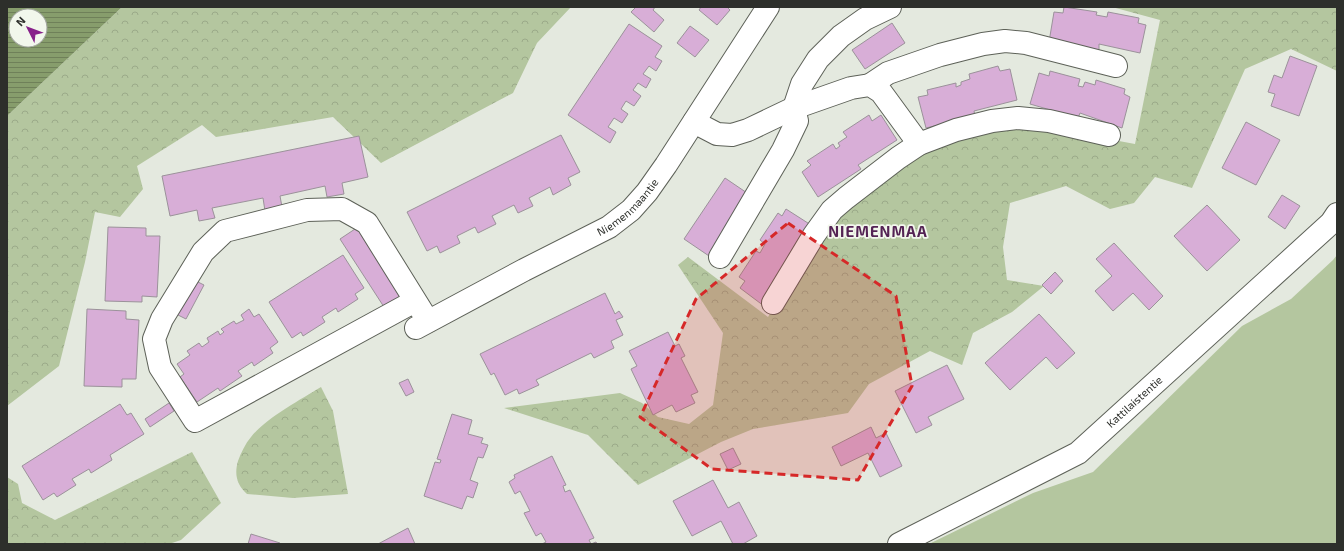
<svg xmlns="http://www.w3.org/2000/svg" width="1344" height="551" font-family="'Exo 2',sans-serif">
<defs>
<pattern id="forest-crowns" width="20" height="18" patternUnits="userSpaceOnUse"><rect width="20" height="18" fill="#b4c69f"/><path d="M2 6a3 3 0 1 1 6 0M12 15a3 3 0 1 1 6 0" fill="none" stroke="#9baa89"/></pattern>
<pattern id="water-rules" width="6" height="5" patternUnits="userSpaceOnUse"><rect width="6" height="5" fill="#879d6c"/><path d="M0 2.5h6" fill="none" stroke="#6f8059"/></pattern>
</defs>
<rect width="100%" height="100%" fill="#e4e9df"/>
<path fill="#b4c69f" d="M1337,255v289h-408l104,-51 60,-21 149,-146 49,-27 42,-39z"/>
<g fill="url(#forest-crowns)">
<path d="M122,7h449l-34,36 -24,50 -132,70 -48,-46 -117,20 -14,-12 -65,41 6,23 -23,28 -25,-5 -10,50 -26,104 -52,40v-290z"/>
<path d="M1112,7h225v64l-46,-22 -46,20 -53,119 -37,-11 -21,26 -24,6 -44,-23 -56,17 -7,44 4,33 37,6 -32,26 -39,21 -11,32 -32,-14 -61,33 -21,29 -95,16 -32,13 -83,43 -50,-50 -84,-27 116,-15 22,10 16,14 31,7 24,-19 10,-72 -45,-68 10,-8 80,60 54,-87 75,-66 95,-38 52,1 91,17 25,-124z"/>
<path d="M321,387l12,24 15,83 -55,4 -46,-4c-10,-9 -13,-19 -9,-33 3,-8 7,-17 13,-24 15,-19 49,-37 70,-50z"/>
<path d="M192,452l29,51 -40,37 -12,4h-162v-67l11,7 4,19 33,17z"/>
</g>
<path fill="url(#water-rules)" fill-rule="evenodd" d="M7,7h115l-115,109zM16,16h24v24h-24z"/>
<g fill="#d8aed7" stroke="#9b929a">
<path d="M636,7h19l-2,3 11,10 -10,12 -23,-20z"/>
<path d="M701,7h26l3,3 -13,15 -18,-15z"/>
<path d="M1064,7l33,5 -1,3 11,2 1,-5 31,6 -1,5 8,2 -6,28 -41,-9v6l-50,-8 5,-30 9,1z"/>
<path d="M892,23l13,20 -40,26 -13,-19z"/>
<path d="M629,24l33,22 -7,11 7,4 -6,10 -7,-5 -6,8 8,5 -5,9 -8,-5 -5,7 8,6 -7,10 -8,-5 -5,8 7,5 -6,9 -8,-5 -6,9 8,5 -6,11 -42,-28z"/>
<path d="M690,26l19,14 -14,17 -18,-14z"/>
<path d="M1290,56l27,10 -18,50 -28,-10 4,-12 -7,-2 6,-17 8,3z"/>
<path d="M998,66l2,5 10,-2 7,31 -43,11 1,5 -49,12 -8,-31 10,-2 -1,-5 29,-7v4l5,-2v-3l9,-3 -1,-5z"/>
<path d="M1050,71l30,8 -2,7 5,1 2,-5 10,3 1,-5 29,9 -1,5 6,3 -8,31 -42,-15 -2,5 -48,-14 9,-31 10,3z"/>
<path d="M869,115l3,6 9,-6 16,25 -39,25 3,4 -43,28 -16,-25 9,-7 -4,-4 26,-17 3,5 4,-3 -2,-3 9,-6 -4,-5z"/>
<path d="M1246,122l34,18 -24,45 -34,-17z"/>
<path d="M561,135l19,37 -12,6 3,7 -18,10 -3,-8 -21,11 4,8 -15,7 -4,-8 -22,11 4,8 -18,9 -3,-6 -18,9 3,7 -20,10 -3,-7 -10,5 -20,-39z"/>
<path d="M359,136l9,41 -26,6 2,11 -17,3 -2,-11 -45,10 2,11 -17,4 -2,-13 -51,10 3,10 -16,3 -2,-11 -27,6 -8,-40z"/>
<path d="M725,178l28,19 -41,61 -28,-19z"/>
<path d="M1282,195l18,11 -15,23 -17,-12z"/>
<path d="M1207,205l33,35 -33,31 -33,-35z"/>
<path d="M786,209l25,16 -47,81 -24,-18 5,-7 -6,-4 17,-26 4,2 5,-9 -5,-4 18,-27 4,3z"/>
<path d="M108,227l38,1v8h14l-3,61 -15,-1v6l-37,-1z"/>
<path d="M358,227l44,68 -18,12 -44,-68z"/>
<path d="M1114,243l49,53 -14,14 -16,-17 -20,18 -18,-20 17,-15 -16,-17z"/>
<path d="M343,255l21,33 -9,6 3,5 -20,13 -2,-4 -14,9 3,5 -22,14 -2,-4 -9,6 -23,-36z"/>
<path d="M1055,272l8,9 -12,13 -9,-9z"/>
<path d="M194,280l10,5 -18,34 -10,-5z"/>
<path d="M605,293l10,21 4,-3 4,6 -7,3 7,15 -12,6 3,7 -20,10 -3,-5 -55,27 3,5 -20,9 -2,-5 -12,6 -11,-22 -3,2 -11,-21z"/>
<path d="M87,309l39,2v8l13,1 -3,59h-14v8l-38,-1z"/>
<path d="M249,309l5,8 5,-3 19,28 -8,6 3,5 -19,13 -2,-4 -14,9 4,5 -22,15 -2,-3 -21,14 -17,-25 4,-3 -7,-10 13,-9 -3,-4 12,-8 3,4 7,-5 -2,-4 11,-7 2,4 4,-3 -3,-3 13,-8 2,3 8,-4 -3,-5z"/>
<path d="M1039,314l36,39 -18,16 -11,-12 -36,33 -25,-27z"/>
<path d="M668,332l7,14 4,-2 6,12 -4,2 17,34 -7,3 4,8 -19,9 -4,-7 -19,10 -22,-46 6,-3 -8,-15z"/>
<path d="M947,365l17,34 -36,18 4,8 -16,8 -21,-42z"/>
<path d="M408,379l6,13 -8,4 -7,-13z"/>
<path d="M169,403l5,8 -24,16 -5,-8z"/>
<path d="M120,404l7,11 4,-2 13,21 -34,21 2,5 -21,13 -2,-4 -17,10 4,6 -19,12 -3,-4 -11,7 -21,-34z"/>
<path d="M452,414l20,6 -4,14 15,4 -2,5 7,2 -5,13 -5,-1 -8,23 8,3 -5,15 -6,-2 -5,13 -38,-13 11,-34 5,1 1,-3 -4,-1z"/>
<path d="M871,427l5,11 10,-5 16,33 -22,11 -12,-24 -27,13 -9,-19z"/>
<path d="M733,448l8,16 -13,6 -8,-16z"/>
<path d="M552,456l14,29 -3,1 2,6 5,-2 24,48 -5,2 2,4 5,-2 1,2h-55l4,-2 -5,-9 -5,3 -12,-23 6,-2 -10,-20 -5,3 -6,-12 6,-4 -1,-3z"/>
<path d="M713,480l15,28 11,-6 18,34 -14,8h-10l-12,-23 -29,15 -19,-35z"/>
<path d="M408,528l7,16h-37z"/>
<path d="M251,534l29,9 -1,1h-31z"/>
</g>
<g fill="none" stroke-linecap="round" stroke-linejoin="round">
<g stroke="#5d6158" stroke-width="24">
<g id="minor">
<path d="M870,85l18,-12 52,-18 43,-11 22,-3 21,2 90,23"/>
<path d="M694,122l23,12 15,1 16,-5 46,-22 57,-20 19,-3 11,7 38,52"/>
<path d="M720,257l63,-107 14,-29 -3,-13 8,-24 16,-25 23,-23 24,-17 25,-12"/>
<path d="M415,301l-220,120 -35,-54 -6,-28 8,-20 41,-67 22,-21 82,-21 35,-1 25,14 61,98"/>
<path d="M773,303l41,-68 18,-25 14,-12 52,-40 21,-14 37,-14 36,-9 26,-3 31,3 60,14"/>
<path id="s1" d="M416,328l108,-58 85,-43 22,-17 16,-18 19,-27 102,-158"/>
<path id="s2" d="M899,544l179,-91 253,-230 6,-9"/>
</g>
</g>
<use href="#minor" stroke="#fff" stroke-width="22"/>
</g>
<path fill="#d62828" fill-opacity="0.2" stroke="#d62828" stroke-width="3" stroke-dasharray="8 5" stroke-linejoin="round" d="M788,223l108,73 16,90 -54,94 -146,-11 -72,-52 56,-118z"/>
<g text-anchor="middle" stroke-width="3.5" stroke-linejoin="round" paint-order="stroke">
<g font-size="11" fill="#2d2f2b" stroke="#f2f7ec">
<text dy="4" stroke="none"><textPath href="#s1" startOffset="245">Niemenmaantie</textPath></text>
<text dy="4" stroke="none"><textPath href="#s2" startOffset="277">Kattilaistentie</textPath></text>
</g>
<g font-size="15" font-weight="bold" letter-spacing="1" fill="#542354" stroke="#f2f7ec">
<text x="878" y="237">NIEMENMAA</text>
</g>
</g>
<rect width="1344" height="551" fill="none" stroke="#2d2f2b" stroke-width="16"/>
<g transform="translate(28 28) rotate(312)"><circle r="19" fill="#f2f7ec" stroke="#a3a79f"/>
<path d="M0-3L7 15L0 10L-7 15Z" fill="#872189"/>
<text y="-6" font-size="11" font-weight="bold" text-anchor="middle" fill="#2d2f2b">N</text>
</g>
</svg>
